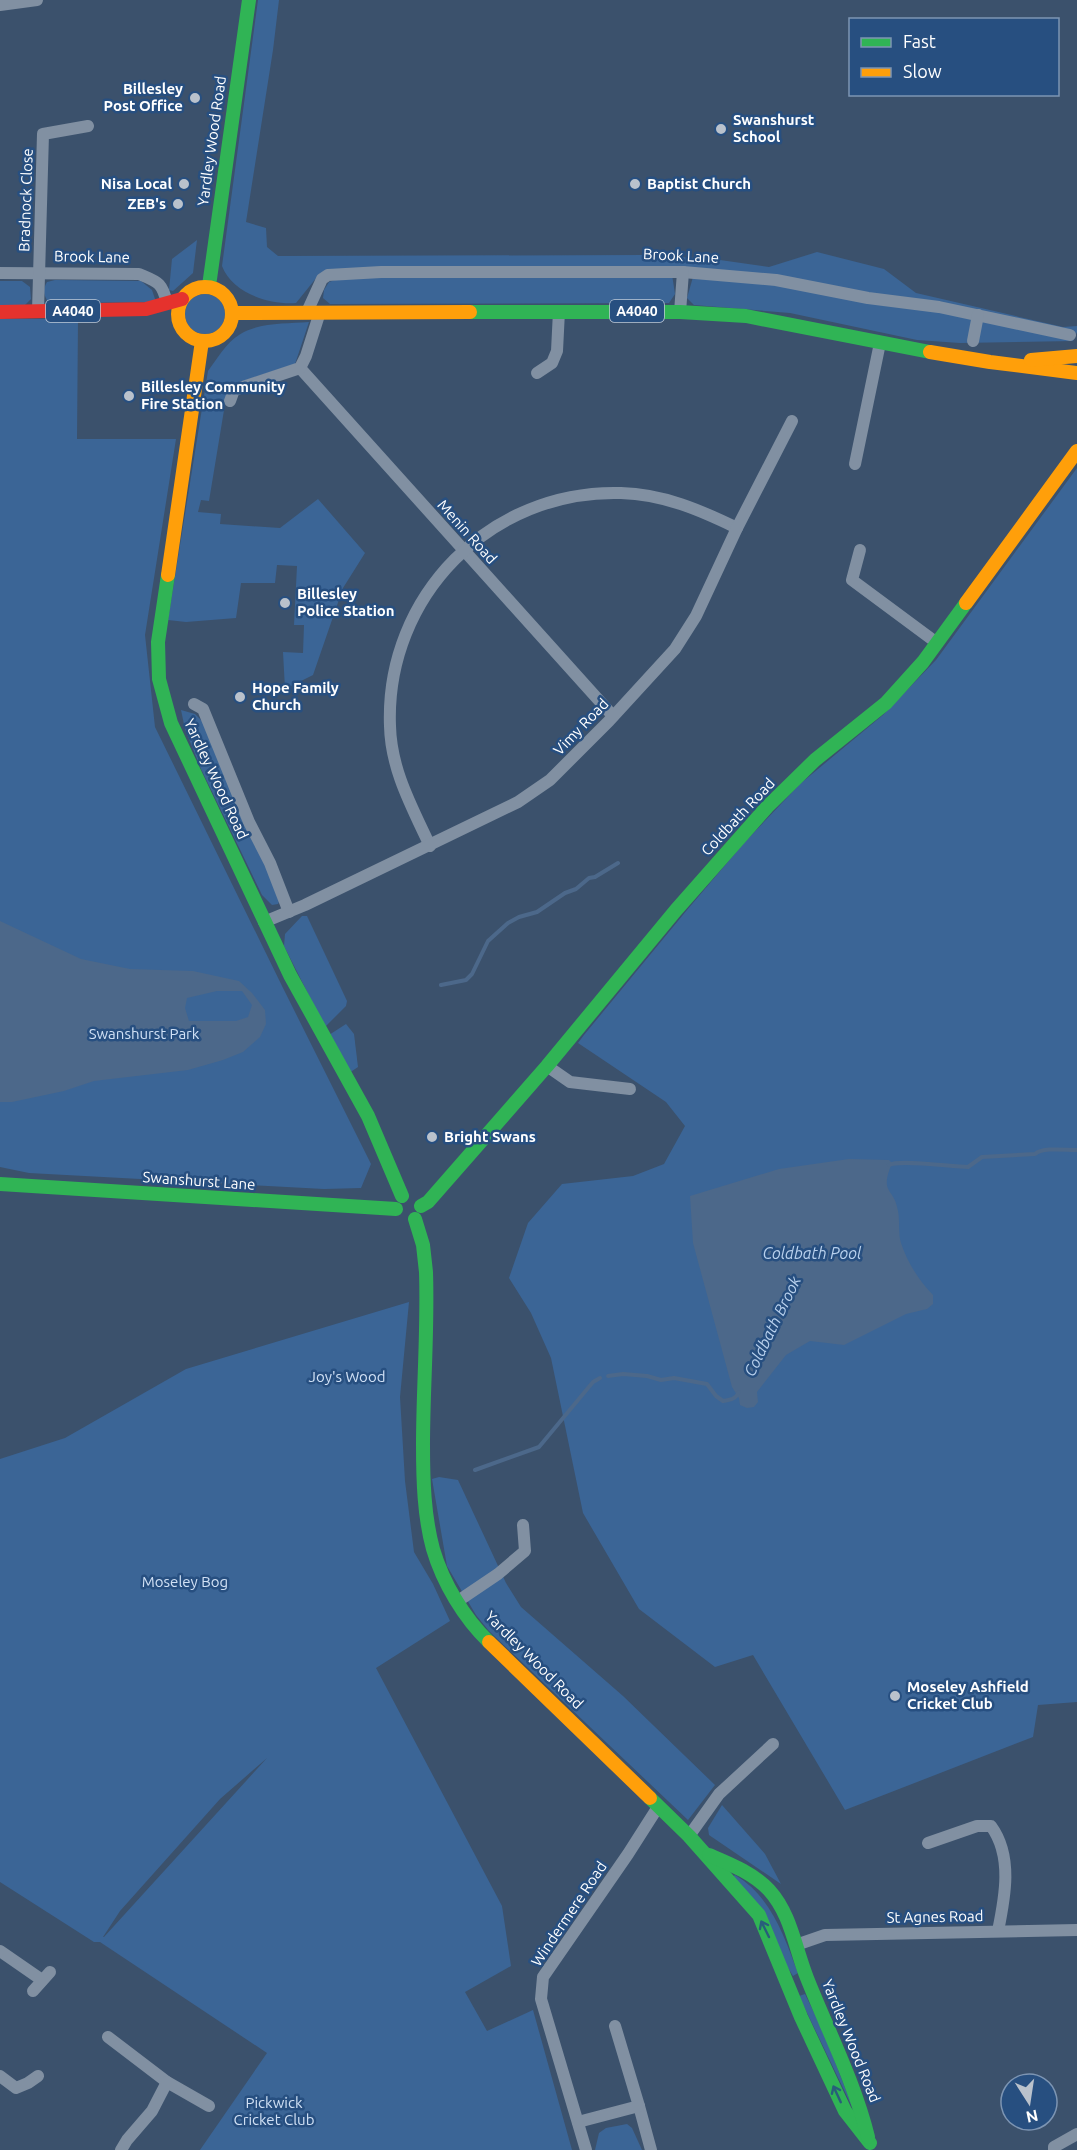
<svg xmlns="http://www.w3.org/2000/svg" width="1077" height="2150" font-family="Ubuntu,sans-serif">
<rect width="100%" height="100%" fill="#3b516c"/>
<g fill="#3b6596" fill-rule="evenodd">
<path d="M258,0h21l-6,50 -27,172 20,6 1,19 11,9 368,-1 67,4 56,8 48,-15 67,17 32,24 147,34 14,-1v6l-4,9 -113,2 -43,-3 -127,-27 -96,-8 -7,-7 8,-28 -24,-2 4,26 -6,9 -339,1 -7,-6 1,-8 5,-8 12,-4 -24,-1 -21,26c-27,2 -64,-10 -74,-37z"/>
<path d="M197,240l-4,33 -20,18 -4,-1 3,-31z"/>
<path d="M55,280l86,1 11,9 4,12 -107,1c-5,-7 -7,-13 -2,-21z"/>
<path d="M0,281h22l8,6 1,12 -6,6 -25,1z"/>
<circle cx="205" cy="314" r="20"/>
<path d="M0,319h78l-1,120h99l-31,196 10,92 128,261 88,176 -10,24 -37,1 -295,-16 -29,-6z"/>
<path d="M309,322l-14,42 -67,22 -19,115 -8,-1 -3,12 23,2 -1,10 60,4 38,-29 47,54 -22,35 -30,87 -28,14 -2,-37 20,1 1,-28h-10l3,-59 -20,-1 -2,18h-34l-5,35 -50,4 -18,-2 40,-249c9,-12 18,-28 31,-36 20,-13 47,-11 70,-13z"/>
<path d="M1077,468v1234l-39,3 -5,32 -188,73 -92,-155 -38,12 -76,-58 -56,-96 -32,-155 -20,-45 -22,-35 19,-55 34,-39 71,-8 31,-12 21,-38 -19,-24 -88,-59 6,-8 103,-125 57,-67 56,-59 83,-69 53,-55z"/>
<path d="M181,710l14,4 12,12 74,171 -3,7 -6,1 -10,-10 -61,-126 -16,-40z"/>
<path d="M302,916h5l40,85 -1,5 -21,21 -41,-81 1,-12z"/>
<path d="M346,1024l8,10 4,33 -9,6 -20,-38z"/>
<path d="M409,1302l-9,95 5,84 9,71 19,32 17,37 -74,47 126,238 9,60 -46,26 22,39 46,-21 39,140h-372l67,-97 -167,-111h-6l-94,-60v-423l65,-21 121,-69zM267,1758l-163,179h-1l17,-26 100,-112z"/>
<path d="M439,1477l19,3 48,103 15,24 102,89 92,89 -27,35 -199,-189 -13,-16 -29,-49 -15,-87z"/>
<path d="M722,1805l43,49 16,30 -72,-49 -1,-7z"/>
<path d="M735,1875c36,21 49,61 63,98l-5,3 -61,-99z"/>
<path d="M805,1994l18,37 31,80 -55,-115z"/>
<path d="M627,2124l5,4 10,22h-47l4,-17 7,-5z"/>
</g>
<g fill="#4c688a" fill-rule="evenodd">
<path d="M0,921l81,38 49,10 63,2 46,10 13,12 13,17 1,14 -6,13 -17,15 -20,8 -35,10 -94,11 -30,10 -52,11h-12zM217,991h25l10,14 -4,12 -12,4h-47l-4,-13 2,-10z"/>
<path d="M849,1159l40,1 3,3c-13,32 2,23 6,48 2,10 0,22 3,32 6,19 19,39 32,52v9l-6,5 -21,5 -62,31 -34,-4 -24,14 -29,37 1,10 -4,5 -7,1 -7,-3 -1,-7 -7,-11 -39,-144 -3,-47 89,-27z"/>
</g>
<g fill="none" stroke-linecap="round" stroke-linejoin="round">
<g stroke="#4c688a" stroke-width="4">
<path d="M441,985l25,-5 6,-6 16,-33 20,-18 11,-6 18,-5 28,-19 11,-4 13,-11 6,-1 23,-14"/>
<path d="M889,1165c11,-6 63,2 79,2l14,-10 53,-3c8,-7 30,-4 42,-4"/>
<path d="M608,1376l15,-2 24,2 14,4 13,-2 33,6 9,12 7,5c7,-1 13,-2 16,-9"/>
<path d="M475,1470l64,-23 54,-65 7,-4"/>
</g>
<g stroke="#8190a2" stroke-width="12">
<path d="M0,5l37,-5"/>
<path d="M0,273l139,1c19,8 23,8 28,29"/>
<path d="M38,311l5,-177 45,-8"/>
<path d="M307,312l15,-33 6,-4 53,-3h302l93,8 92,18 71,9 131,28"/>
<path d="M680,312l3,-40"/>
<path d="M973,341l5,-26"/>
<path d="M300,368l313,348"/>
<path d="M537,373l15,-10 5,-12 2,-40"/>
<path d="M230,401l4,-11 66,-22 6,-12 14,-44"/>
<path d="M855,464l25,-121"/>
<path d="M860,550l-8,30 85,63"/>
<path d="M194,704l9,5 46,113 21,41 19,49"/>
<path d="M430,846c-18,-39 -39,-76 -40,-120 -5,-130 101,-237 231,-233 42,1 79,17 116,35"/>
<path d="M264,922l41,-17 213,-103 32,-22 59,-59 66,-72 21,-33 41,-88 55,-107"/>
<path d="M547,1066l23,16 60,7"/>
<path d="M458,1601l40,-27 27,-23 -2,-26"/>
<path d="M689,1836l30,-42 54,-50"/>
<path d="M928,1843l49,-17h14c22,30 14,71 7,105"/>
<path d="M796,1945l29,-10 252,-5"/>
<path d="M0,1951l42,29"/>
<path d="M33,1991l17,-19"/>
<path d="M108,2037l59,45"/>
<path d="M0,2076l16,12 12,-5 10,-7"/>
<path d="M639,2106l12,44"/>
<path d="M578,2122l61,-16 -24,-80"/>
<path d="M121,2150l6,-10 25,-29 15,-29 42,24"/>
<path d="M586,2150l-45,-151 2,-22 85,-123 30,-47"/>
<path d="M1054,2150v-3l23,-13"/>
</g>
<g stroke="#30b455" stroke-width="14">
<path d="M209,286l40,-286"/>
<path d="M470,312h210l66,4 184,36"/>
<path d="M168,575l-10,67 1,37 12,44 119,252 78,141 34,80"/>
<path d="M0,1184l396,25"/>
<path d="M421,1206l7,-4 119,-136 129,-156 91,-103 48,-47 71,-57 37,-41 43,-59"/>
<path d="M415,1219l8,26 3,27c2,58 -3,116 -3,173 0,35 1,71 10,104 10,34 31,69 56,93"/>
<path d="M650,1798l39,38 70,79 42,102 44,94 25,32"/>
<path d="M709,1855c21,9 44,18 60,35 22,24 26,58 38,88 21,53 47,103 61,159"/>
</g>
<g stroke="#ff9f0a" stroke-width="14">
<circle cx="205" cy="314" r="27"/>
<path d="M233,313l237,-1"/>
<path d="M930,352l60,10 87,11"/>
<path d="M1031,360l46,-4"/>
<path d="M168,575l34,-234"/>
<path d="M966,603l111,-152"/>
<path d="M489,1642l161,156"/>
</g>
<path stroke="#e5322d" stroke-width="14" d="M0,312l146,-3 36,-10"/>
</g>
<defs><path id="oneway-shaft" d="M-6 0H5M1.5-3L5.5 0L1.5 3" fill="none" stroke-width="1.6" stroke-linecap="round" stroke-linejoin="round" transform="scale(1.5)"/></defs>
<g stroke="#285e7a">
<use href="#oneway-shaft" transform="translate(765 1929) rotate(-116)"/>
<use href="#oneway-shaft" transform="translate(837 2094) rotate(-115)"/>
</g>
<g fill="#bac2cc" stroke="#274f80" stroke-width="2">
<circle cx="195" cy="98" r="6"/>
<circle cx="721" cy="129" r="6"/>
<circle cx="184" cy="184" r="6"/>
<circle cx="635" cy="184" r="6"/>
<circle cx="178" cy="204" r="6"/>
<circle cx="129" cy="396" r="6"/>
<circle cx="285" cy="603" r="6"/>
<circle cx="240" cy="697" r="6"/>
<circle cx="432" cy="1137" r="6"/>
<circle cx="895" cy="1696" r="6"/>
</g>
<g text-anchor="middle" stroke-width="5" stroke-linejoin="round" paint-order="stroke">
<g fill="#274f80" stroke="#becad9" stroke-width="1.5">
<rect x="46" y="300" width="54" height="22" rx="4.5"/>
<rect x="610" y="300" width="54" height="22" rx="4.5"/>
</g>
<g font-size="14" font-weight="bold" fill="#fff">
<text x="73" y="316">A4040</text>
<text x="637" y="316">A4040</text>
</g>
<g font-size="15" font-weight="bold" fill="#fff" stroke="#274f80" text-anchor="start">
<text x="183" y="94" text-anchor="end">Billesley<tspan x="183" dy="17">Post Office</tspan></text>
<text x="733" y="125">Swanshurst<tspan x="733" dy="17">School</tspan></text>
<text x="172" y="189" text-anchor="end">Nisa Local</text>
<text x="647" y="189">Baptist Church</text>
<text x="166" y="209" text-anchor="end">ZEB's</text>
<text x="141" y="392">Billesley Community<tspan x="141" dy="17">Fire Station</tspan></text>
<text x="297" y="599">Billesley<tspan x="297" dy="17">Police Station</tspan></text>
<text x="252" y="693">Hope Family<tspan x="252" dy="17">Church</tspan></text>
<text x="444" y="1142">Bright Swans</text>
<text x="907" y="1692">Moseley Ashfield<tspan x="907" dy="17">Cricket Club</tspan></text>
</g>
<g font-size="15" fill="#fff" stroke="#274f80">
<text transform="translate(212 141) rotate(-82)" y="5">Yardley Wood Road</text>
<text transform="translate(26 200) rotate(-88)" y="5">Bradnock Close</text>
<text transform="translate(681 256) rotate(3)" y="5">Brook Lane</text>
<text transform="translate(92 257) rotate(1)" y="5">Brook Lane</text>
<text transform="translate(467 532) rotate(48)" y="5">Menin Road</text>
<text transform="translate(581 727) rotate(-46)" y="5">Vimy Road</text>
<text transform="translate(216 779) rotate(65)" y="5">Yardley Wood Road</text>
<text transform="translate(738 817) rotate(-47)" y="5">Coldbath Road</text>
<text transform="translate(199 1181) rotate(4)" y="5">Swanshurst Lane</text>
<text transform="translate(534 1660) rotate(45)" y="5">Yardley Wood Road</text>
<text transform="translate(569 1914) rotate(-56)" y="5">Windermere Road</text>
<text transform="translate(935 1917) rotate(-1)" y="5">St Agnes Road</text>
<text transform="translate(851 2041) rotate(68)" y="5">Yardley Wood Road</text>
</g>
<g font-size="15" fill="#d1e1f5" stroke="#274f80">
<text x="144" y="1039">Swanshurst Park</text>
<text x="347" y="1382">Joy's Wood</text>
<text x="185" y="1587">Moseley Bog</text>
<text x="274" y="2108">Pickwick<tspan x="274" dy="17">Cricket Club</tspan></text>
</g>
<g font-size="16" font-style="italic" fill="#b9d1ed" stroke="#274f80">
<text x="812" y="1259">Coldbath Pool</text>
<text transform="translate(772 1326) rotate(-64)" y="6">Coldbath Brook</text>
</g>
</g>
<rect x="849" y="18" width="210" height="78" fill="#274f80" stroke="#7d95b3" stroke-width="1.5"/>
<rect x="861" y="38" width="30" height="9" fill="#30b455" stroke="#7d95b3" stroke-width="1.5"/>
<text x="903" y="48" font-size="18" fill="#ffffff">Fast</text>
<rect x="861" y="68" width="30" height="9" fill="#ff9f0a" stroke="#7d95b3" stroke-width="1.5"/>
<text x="903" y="78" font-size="18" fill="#ffffff">Slow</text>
<g transform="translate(1029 2102) rotate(168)"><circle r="28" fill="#274f80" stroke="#7d95b3" stroke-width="1.5"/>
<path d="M0-4.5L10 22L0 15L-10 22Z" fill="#bac2cc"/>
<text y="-9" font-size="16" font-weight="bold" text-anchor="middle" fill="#ffffff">N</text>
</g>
</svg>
